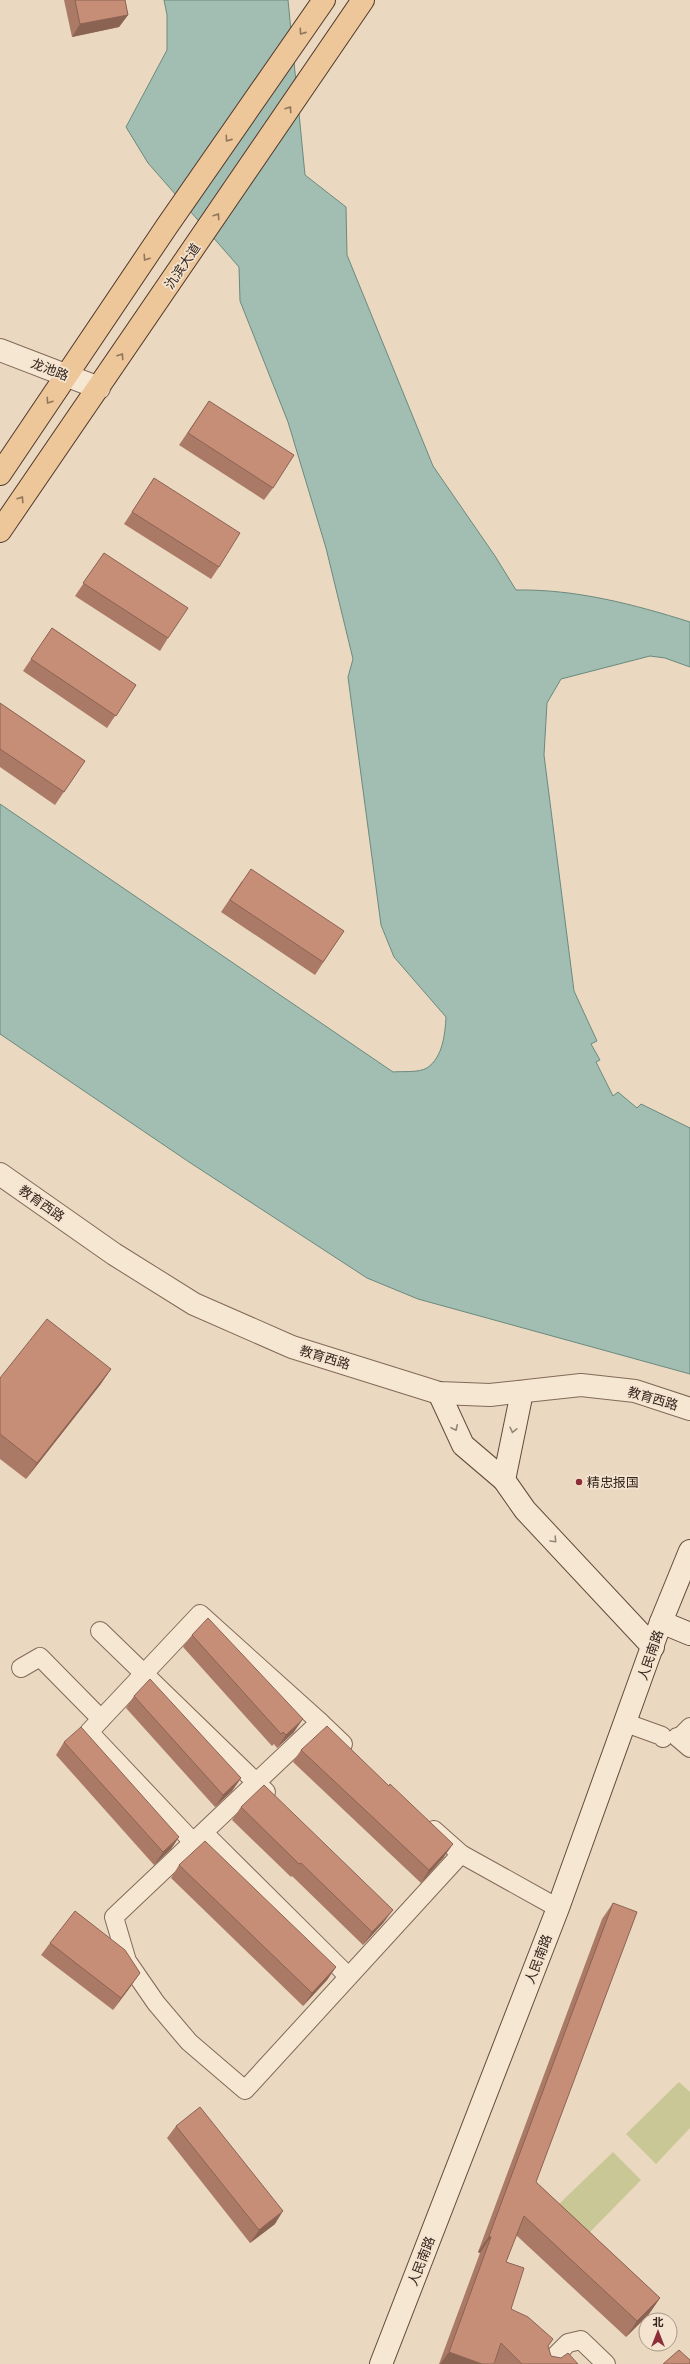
<svg xmlns="http://www.w3.org/2000/svg" width="690" height="2364" font-family="'Libre Baskerville','Noto Sans SC',serif">
<rect width="100%" height="100%" fill="#ebd8c0"/>
<g fill="#c8c795">
<path d="M679,2082l11,10v36l-34,36 -30,-30z"/>
<path d="M613,2152l28,28 -52,53 -30,-29z"/>
</g>
<path fill="#a2bdb1" stroke="#6a8a7e" d="M164,0h124l17,175 41,32 1,48 86,211 62,90 21,34c59,-1 117,14 174,32v45l-25,-9 -15,-2 -89,23 -14,24 -3,52 30,236 23,50 -6,3 9,16 -4,2 17,34 5,-4 19,16 4,-4 49,24v246l-272,-75 -51,-21 -178,-116 -189,-128v-230l393,268c10,-1 25,1 34,-4 16,-11 18,-34 19,-51l-52,-60 -13,-32 -33,-248 5,-18 -27,-111 -38,-126 -48,-121 -1,-34 -91,-104 -22,-36 41,-77v-35z"/>
<g fill="none" stroke-linecap="round" stroke-linejoin="round">
<g stroke="#826959" stroke-width="20">
<g id="minor">
<path d="M100,1631l166,161"/>
<path d="M21,1668l19,-11 61,62"/>
<path d="M626,1723l36,13 1,2"/>
<path d="M677,1737l13,11"/>
<path d="M679,1738l11,-11"/>
<path d="M343,1744l-23,-22 -206,195 13,44 29,42 33,39 56,48 216,-236"/>
<path d="M434,1830l27,24 97,54"/>
<path d="M204,1833l144,143"/>
<path d="M194,1843l-105,-111 111,-118 120,108"/>
<path d="M547,2364l21,-21 13,-3 25,24"/>
</g>
</g>
<g stroke="#826959" stroke-width="24">
<g id="tertiary">
<path d="M0,350l99,38"/>
<path d="M0,1174l114,80 80,50 98,43 147,46 51,2 91,-10 54,6 55,18"/>
</g>
</g>
<g stroke="#644b3c" stroke-width="24">
<g id="secondary">
<path d="M522,1392l-18,88 21,30 128,137"/>
<path d="M439,1393l24,52 41,35"/>
<path d="M661,1622l29,12"/>
<path d="M381,2364l177,-456 103,-286 29,-71"/>
</g>
</g>
<g stroke="#50392d" stroke-width="24">
<g id="primary">
<path d="M0,474l167,-248 157,-226"/>
<path d="M0,531l363,-531"/>
</g>
</g>
<use href="#minor" stroke="#f6e7d2" stroke-width="18"/>
<use href="#tertiary" stroke="#f6e7d2" stroke-width="22"/>
<use href="#secondary" stroke="#f6e7d2" stroke-width="22"/>
<use href="#primary" stroke="#edc799" stroke-width="22"/>
</g>
<g fill="#ab7a66">
<path d="M64,0h61l3,15 -9,12 -47,10z"/>
<path d="M209,401l64,87 -9,12 -85,-55z"/>
<path d="M154,478l65,89 -8,12 -87,-55z"/>
<path d="M104,553l64,85 -8,13 -85,-55z"/>
<path d="M52,628l84,57 -29,43 -84,-57z"/>
<path d="M0,703l85,58 -30,44 -55,-38z"/>
<path d="M242,881l102,50 -29,44 -94,-63z"/>
<path d="M111,1369l-11,16 -74,94 -26,-20v-81z"/>
<path d="M192,1635l102,97 -17,16 -3,-4 -2,2 -89,-99z"/>
<path d="M134,1696l107,82 -9,13 -17,16 -89,-99z"/>
<path d="M64,1742l115,95 -8,12 -17,16 -98,-110z"/>
<path d="M301,1750l88,36 55,71 -23,26 -128,-121z"/>
<path d="M241,1807l143,115 -21,23 -71,-69 -1,1 -59,-57z"/>
<path d="M179,1865l157,102 -9,13 -24,26 -132,-128z"/>
<path d="M613,1903l-77,279 124,116 -11,16 -23,23 -110,-102 -10,27 5,47 37,37 3,10 27,8h-83l-1,-1v1h-55l41,-111 -2,-1 124,-333z"/>
<path d="M50,1943l81,43 -18,24 -72,-55z"/>
<path d="M176,2126l99,98 -25,19 -83,-105z"/>
</g>
<g fill="#8b6353">
<path d="M128,15l-9,12 -47,10 8,-13z"/>
<path d="M111,1369l-11,16 -74,94 11,-16z"/>
<path d="M303,1719l-9,13 -17,16 9,-13z"/>
<path d="M241,1778l-9,13 -17,16 8,-12z"/>
<path d="M179,1837l-8,12 -17,16 9,-13z"/>
<path d="M453,1844l-9,13 -23,26 8,-13z"/>
<path d="M393,1910l-9,12 -21,23 9,-13z"/>
<path d="M336,1967l-9,13 -24,26 9,-13z"/>
<path d="M140,1973l-9,13 -18,24 8,-12z"/>
<path d="M283,2211l-8,13 -25,19 9,-13z"/>
<path d="M489,2236l2,1 -11,16 -2,-1z"/>
<path d="M660,2298l-11,16 -23,23 11,-16z"/>
<path d="M449,2352l33,12h-42z"/>
</g>
<g fill="#c78e77" stroke="#8b6353">
<path d="M75,0h50l3,15 -48,9z"/>
<path d="M209,401l85,54 -21,33 -85,-55z"/>
<path d="M154,478l86,55 -21,34 -87,-55z"/>
<path d="M104,553l84,55 -20,30 -85,-55z"/>
<path d="M52,628l84,57 -20,31 -85,-57z"/>
<path d="M0,703l85,58 -21,31 -64,-43z"/>
<path d="M251,869l93,62 -21,31 -93,-62z"/>
<path d="M47,1319l64,50 -74,94 -37,-29v-56z"/>
<path d="M208,1618l95,101 -17,16 -3,-3 -2,2 -89,-99z"/>
<path d="M150,1679l91,99 -18,17 -89,-99z"/>
<path d="M327,1726l62,60 1,-2 63,60 -24,26 -128,-120z"/>
<path d="M81,1727l98,110 -16,15 -99,-110z"/>
<path d="M264,1785l129,125 -21,22 -71,-69 -2,1 -58,-57z"/>
<path d="M205,1841l131,126 -24,26 -133,-128z"/>
<path d="M613,1903l24,9 -101,270 124,116 -23,23 -113,-105 -18,46 18,6 -13,41 17,8 25,22 -5,7 3,10 10,2 7,-5 10,11h-56l-21,-21 -7,21h-12l-33,-12 42,-115 -2,-1z"/>
<path d="M75,1911l50,39 15,23 -19,25 -71,-55z"/>
<path d="M200,2107l83,104 -24,19 -83,-104z"/>
<path d="M679,2350l11,10v4h-27z"/>
</g>
<defs><path id="oneway-chevron" d="M-2-3.5L2.5 0L-2 3.5" fill="none" stroke-width="1.6" stroke-linecap="round" stroke-linejoin="round"/></defs>
<g stroke="#90765b">
<use href="#oneway-chevron" transform="translate(302 32) rotate(125)"/>
<use href="#oneway-chevron" transform="translate(289 109) rotate(-56)"/>
<use href="#oneway-chevron" transform="translate(228 139) rotate(125)"/>
<use href="#oneway-chevron" transform="translate(217 216) rotate(-56)"/>
<use href="#oneway-chevron" transform="translate(146 258) rotate(124)"/>
<use href="#oneway-chevron" transform="translate(121 356) rotate(-56)"/>
<use href="#oneway-chevron" transform="translate(49 401) rotate(124)"/>
<use href="#oneway-chevron" transform="translate(21 499) rotate(-57)"/>
</g>
<g stroke="#948678">
<use href="#oneway-chevron" transform="translate(455 1428) rotate(65)"/>
<use href="#oneway-chevron" transform="translate(513 1430) rotate(103)"/>
<use href="#oneway-chevron" transform="translate(554 1540) rotate(47)"/>
</g>
<circle fill="#8d2d3a" stroke="#f3e3cf" stroke-width="1.5" cx="579" cy="1482" r="4"/>
<g text-anchor="middle" stroke-width="3.5" stroke-linejoin="round" paint-order="stroke">
<g font-size="13" fill="#33241d" stroke="#f3e3cf">
<text transform="translate(182 266) rotate(-56)" y="5">氿滨大道</text>
<text transform="translate(50 369) rotate(21)" y="5">龙池路</text>
<text transform="translate(42 1203) rotate(35)" y="5">教育西路</text>
<text transform="translate(325 1357) rotate(17)" y="5">教育西路</text>
<text transform="translate(653 1398) rotate(16)" y="5">教育西路</text>
<text transform="translate(650 1655) rotate(-71)" y="5">人民南路</text>
<text transform="translate(538 1959) rotate(-69)" y="5">人民南路</text>
<text transform="translate(421 2261) rotate(-69)" y="5">人民南路</text>
</g>
<g font-size="13" fill="#33241d" stroke="#f3e3cf" text-anchor="start">
<text x="587" y="1487">精忠报国</text>
</g>
</g>
<g transform="translate(658 2332)"><circle r="19" fill="#f3e3cf" stroke="#a69788"/>
<path d="M0-3L7 15L0 10L-7 15Z" fill="#8d2d3a"/>
<text y="-6" font-size="11" font-weight="bold" text-anchor="middle" fill="#33241d">北</text>
</g>
</svg>
